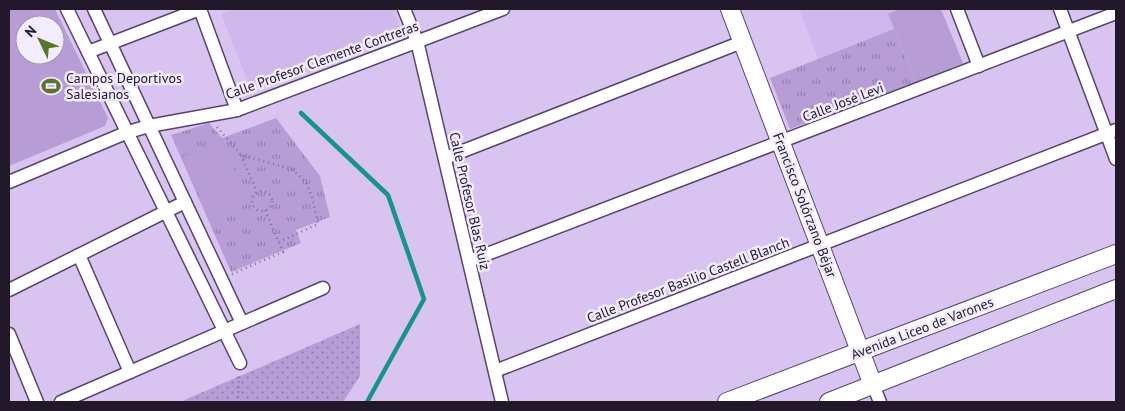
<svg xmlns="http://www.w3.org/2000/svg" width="1125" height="411" font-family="'PT Sans',sans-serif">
<defs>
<pattern id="grass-dots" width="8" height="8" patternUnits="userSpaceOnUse" patternTransform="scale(1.25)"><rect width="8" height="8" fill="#b79cd5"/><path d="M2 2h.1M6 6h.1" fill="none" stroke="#947ead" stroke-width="1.8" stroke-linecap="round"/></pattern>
<pattern id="park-tufts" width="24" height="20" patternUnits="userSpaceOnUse" patternTransform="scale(1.25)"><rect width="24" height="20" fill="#b79cd5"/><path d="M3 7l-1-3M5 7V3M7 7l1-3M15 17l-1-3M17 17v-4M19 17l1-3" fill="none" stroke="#947ead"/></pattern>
</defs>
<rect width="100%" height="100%" fill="#d9c4f1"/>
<g fill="#d0b8ec">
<path d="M233,9h160l9,24 -152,54 -29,-73z"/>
<path d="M799,9h101l-12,5 6,15 -76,30z"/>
</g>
<path fill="url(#grass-dots)" d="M360,324v52l-17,26h-163z"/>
<g fill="url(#park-tufts)">
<path d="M894,29l22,53 -126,47 -20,-51z"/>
<path d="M276,118l44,58 10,41 -34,13 5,13 -70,29 -60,-137 38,-12 13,15z"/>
</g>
<g fill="#b79cd5" fill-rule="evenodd">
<path d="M9,9h46l53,109 -3,8 -96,40zM25,25h30v30h-30z"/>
<path d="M900,9h41l22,54 -47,19 -28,-68z"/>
<path d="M221,140l28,63 -39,17 -28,-63z"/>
</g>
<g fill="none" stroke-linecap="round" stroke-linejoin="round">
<path stroke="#15948a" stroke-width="4.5" d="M301,113l87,82 36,104 -57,103"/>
<g stroke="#57456b" stroke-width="15">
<g id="street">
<path d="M67,9l173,354"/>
<path d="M94,9l148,314"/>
<path d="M200,9l37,101"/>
<path d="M404,9l13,32 85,361"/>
<path d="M957,9l22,57"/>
<path d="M1060,9l56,150"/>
<path d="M88,52l112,-43"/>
<path d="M445,158l297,-116"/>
<path d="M9,182l119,-50 21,-6 88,-16 266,-101"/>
<path d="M79,255l51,117"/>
<path d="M469,261l647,-248"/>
<path d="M9,290l176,-88"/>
<path d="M9,334l28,68"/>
<path d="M495,371l621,-241"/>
<path d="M873,385l7,17"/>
<path d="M61,402l262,-114"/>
</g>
</g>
<g stroke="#57456b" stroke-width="20">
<g id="secondary">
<path d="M730,9l143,376"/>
<path d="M727,402l389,-148"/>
<path d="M829,402l287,-113"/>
</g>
</g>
<g stroke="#7f7090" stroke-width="2.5" stroke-dasharray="1 4" stroke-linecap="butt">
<path d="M217,127l24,28 51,14 14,13 6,15 6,27 -39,18"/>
<path d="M241,155l16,37"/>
<circle cx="262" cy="201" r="10"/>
<path d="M232,274l51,-22 -18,-42"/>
<path d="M236,402l2,-4 1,-24"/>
</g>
<use href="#street" stroke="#fff" stroke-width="12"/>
<use href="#secondary" stroke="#fff" stroke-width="18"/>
</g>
<defs>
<g id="stadium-bare" transform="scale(1.5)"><path d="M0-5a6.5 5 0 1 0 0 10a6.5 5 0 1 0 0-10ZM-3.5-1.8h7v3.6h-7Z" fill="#5a7528" stroke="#f3ebfe" stroke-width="2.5" paint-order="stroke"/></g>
</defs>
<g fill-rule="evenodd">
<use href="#stadium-bare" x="51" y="86"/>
</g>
<g text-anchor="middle" stroke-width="5" stroke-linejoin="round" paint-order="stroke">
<g font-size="14" fill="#21192a" stroke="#f3ebfe">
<text transform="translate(322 60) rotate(-20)" y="5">Calle Profesor Clemente Contreras</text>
<text transform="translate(843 102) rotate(-21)" y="5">Calle José Levi</text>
<text transform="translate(470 201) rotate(77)" y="5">Calle Profesor Blas Ruíz</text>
<text transform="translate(805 205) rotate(69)" y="5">Francisco Solórzano Béjar</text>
<text transform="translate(688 280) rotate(-21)" y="5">Calle Profesor Basilio Castell Blanch</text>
<text transform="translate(922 328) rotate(-21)" y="5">Avenida Liceo de Varones</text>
</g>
<g font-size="14" fill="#21192a" stroke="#f3ebfe" text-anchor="start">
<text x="66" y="83">Campos Deportivos<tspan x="66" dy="16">Salesianos</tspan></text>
</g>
</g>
<rect width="1125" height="411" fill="none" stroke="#21192a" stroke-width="20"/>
<g transform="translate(40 40) rotate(313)"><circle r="24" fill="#f3ebfe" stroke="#9f97a9"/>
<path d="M0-4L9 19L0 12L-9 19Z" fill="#5a7528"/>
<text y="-8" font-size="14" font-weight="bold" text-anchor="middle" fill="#21192a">N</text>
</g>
</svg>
